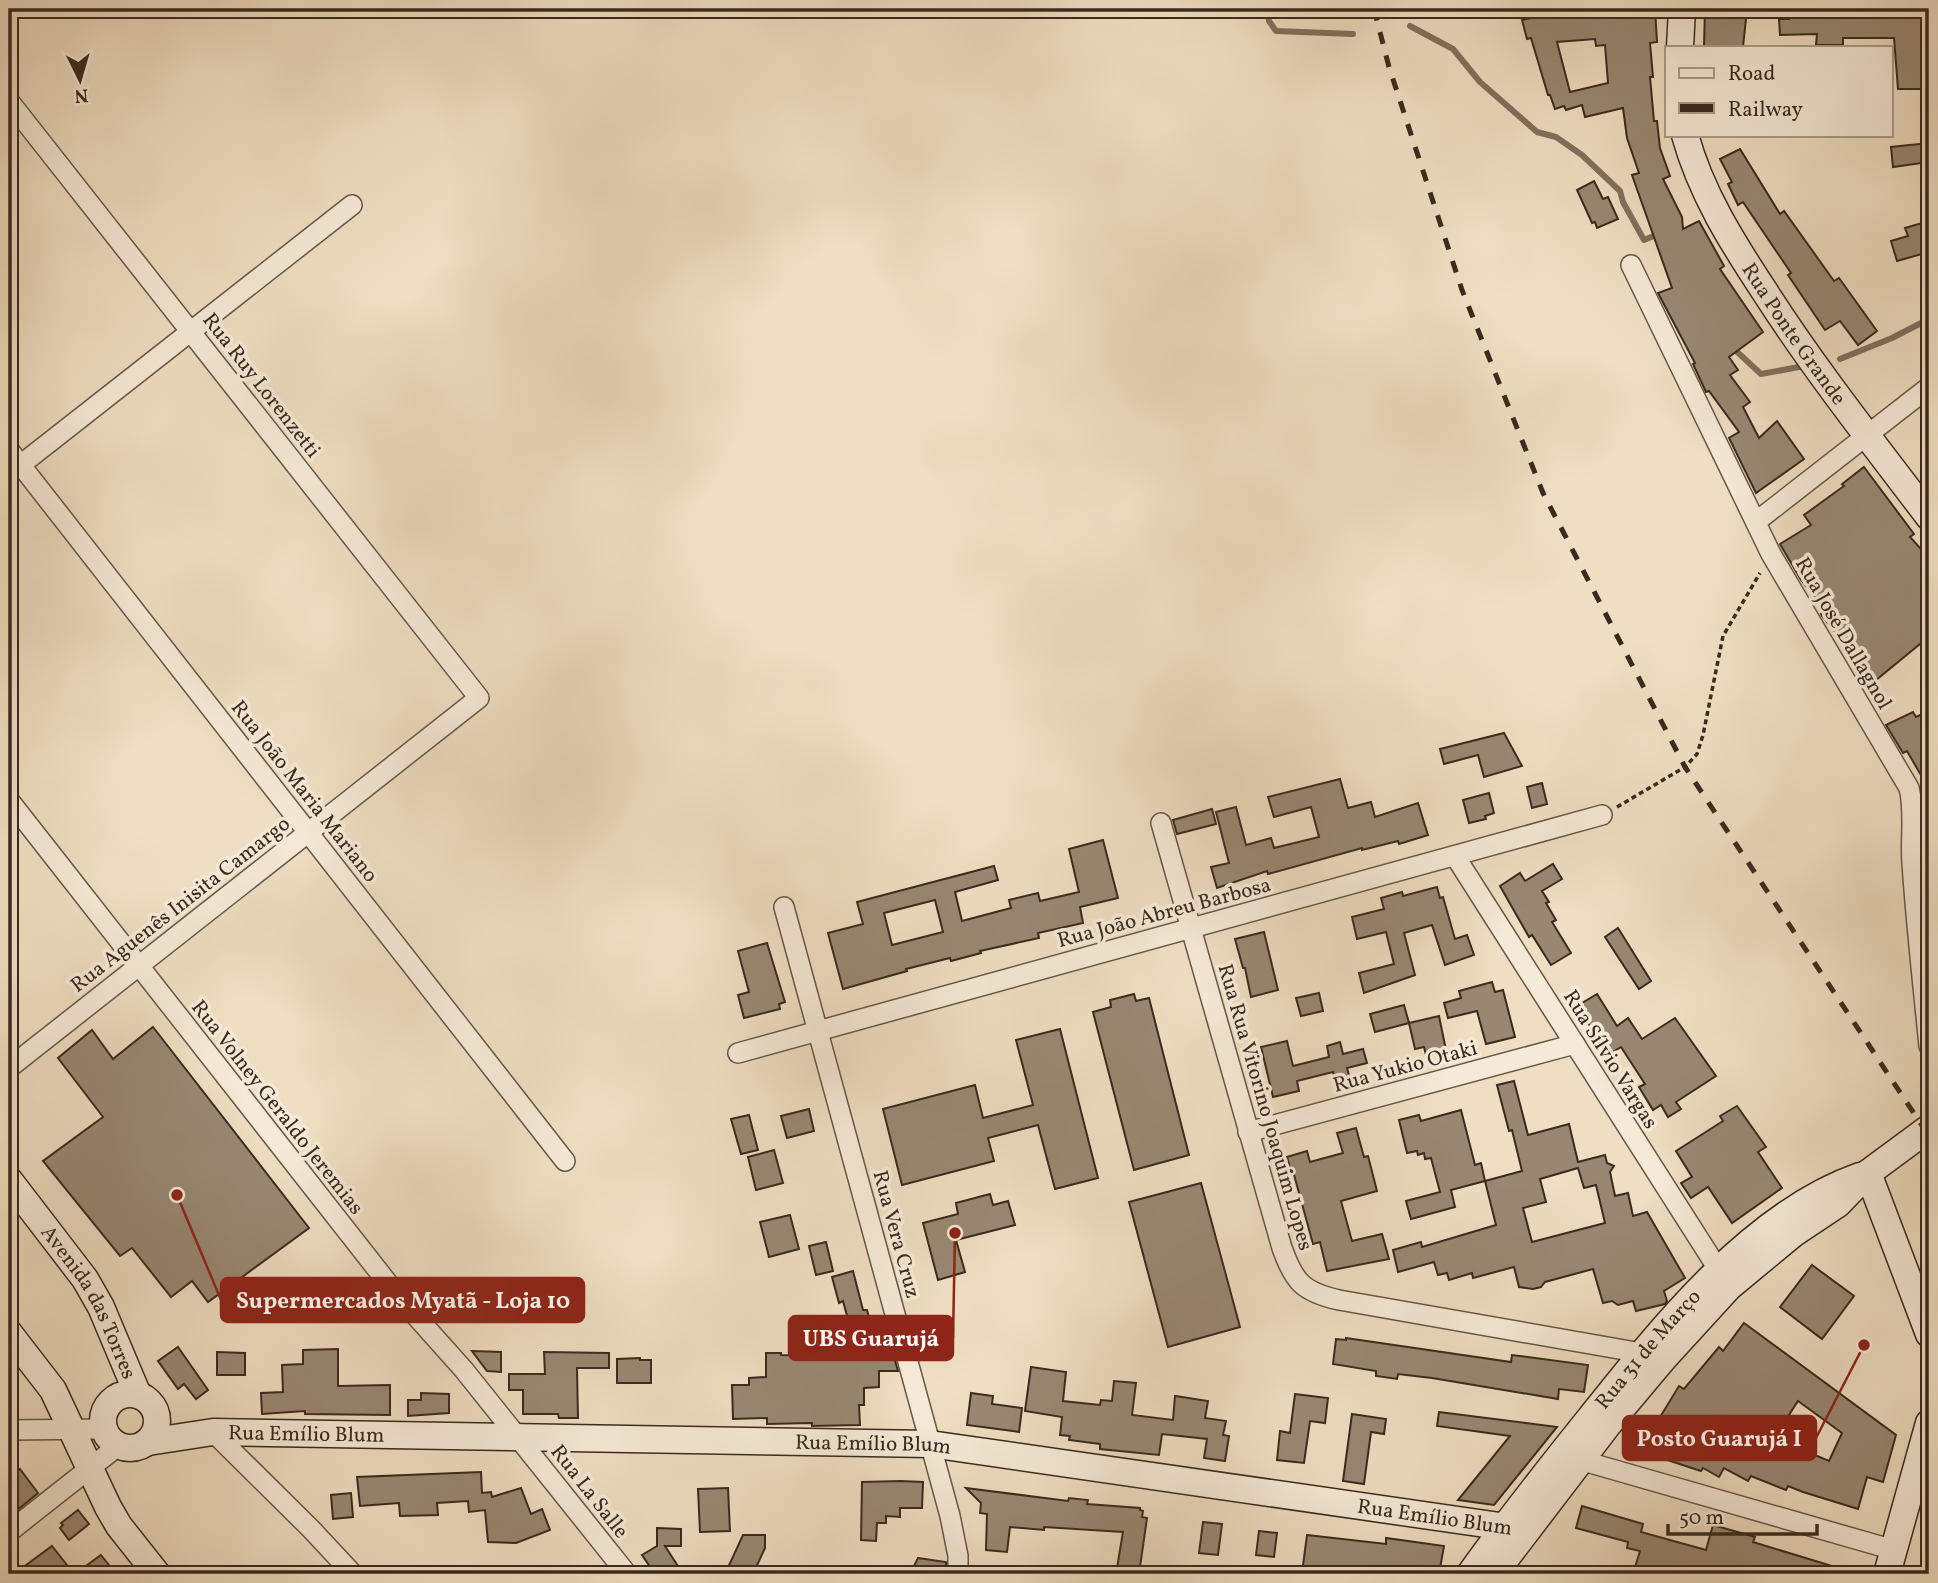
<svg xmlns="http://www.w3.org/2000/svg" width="1938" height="1583" font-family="Vollkorn,serif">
<rect width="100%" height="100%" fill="#efdec2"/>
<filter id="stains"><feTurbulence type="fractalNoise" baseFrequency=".00286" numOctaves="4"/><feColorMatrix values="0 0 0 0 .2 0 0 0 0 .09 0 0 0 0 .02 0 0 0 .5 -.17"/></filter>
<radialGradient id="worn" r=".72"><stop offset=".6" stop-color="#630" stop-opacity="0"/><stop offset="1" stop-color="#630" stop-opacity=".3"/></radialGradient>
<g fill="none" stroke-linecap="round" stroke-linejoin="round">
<g stroke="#81715f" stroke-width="6">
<path d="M1267,9l2,12 7,10 77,3"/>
<path d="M1410,26l43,23 27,33 57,50 19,5 26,18 38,36 3,11 21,38 17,-7"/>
<path d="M1733,348l28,26 38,-7"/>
<path d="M1840,359l52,-21 37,-19"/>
</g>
</g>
<g fill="#988873" stroke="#392a1e" stroke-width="2" fill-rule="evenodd">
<path d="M1528,9h127l2,33 -7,1 3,34h-3l4,44h3l3,27 10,28 -7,3 19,38 1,12 16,-8 25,45 -4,3 43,63 -34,25 9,13 -8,5 20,27 -7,5 16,31 18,-17 27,38 -48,34 -27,-55 10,-6 -30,-41 -3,1 -13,-28 2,-1 -37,-70 14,-5 -40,-113 7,-2 -12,-35 -4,-30 -38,9 -3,-12 -16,5 -2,-4 -9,3 -5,-14h-2l-17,-57 -4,1 -5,-19 9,-2zM1595,39l1,7 9,-1 3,38 -38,9 -13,-50z"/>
<path d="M1705,9h42l-4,38h-39z"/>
<path d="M1789,9l140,1 -4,49 1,30h-28l-4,-51h-51v7h-27l1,-11 -37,1 -1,-16h10z"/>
<path d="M1929,143v19l-36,5 -2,-20z"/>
<path d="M1740,149l40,65 4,-3 50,70 5,-3 38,53 -19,14 -18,-24 -15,9 -37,-55 3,-2 -48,-71 -5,3 -10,-21 4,-2 -12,-23z"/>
<path d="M1594,181l9,18 5,-2 10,22 -21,9 -2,-6 -3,1 -15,-33z"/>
<path d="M1929,221v31l-32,9 -6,-20 17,-5 -3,-8z"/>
<path d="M1864,467l50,67 -4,3 19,21v57l-4,3 4,6v33l-9,-13 -50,41 -20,-25 5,-4 -33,-40 -1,-2 5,-4 -25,-30 -21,-36 31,-19 -7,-10 40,-29 -2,-2z"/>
<path d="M1929,711v78l-22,-38 -4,2 -17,-28 27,-13 3,5z"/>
<path d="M1504,733l18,33 -38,11 -6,-22 -34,9 -4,-15z"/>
<path d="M1340,779l8,29 23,-6 4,15 43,-14 10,32 -29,9 -1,-3 -36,9v-2l-94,26 -1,-3 -50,17 -6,-21 18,-4 -13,-51 20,-5 10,38 25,-7 3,10 45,-11 -8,-30 -37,10 -6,-20z"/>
<path d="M1542,783l5,21 -15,4 -5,-21z"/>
<path d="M1489,793l5,20 -9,3 1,3 -17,4 -6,-23z"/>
<path d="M1212,809l4,15 -39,10 -4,-14z"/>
<path d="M1103,840l15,58 -38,9 3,16 -45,10 1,5 -59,13 1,2 -30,8 -1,-3 -44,11 1,2 -64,18 -15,-56 35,-9 -6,-22 137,-36 4,14 -43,12 7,29 49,-13 -2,-8 29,-7 2,8 39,-9 -10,-43zM935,900l8,32 -51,13 -8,-32z"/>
<path d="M1553,864l9,15 -20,12 7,11 -3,1 10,17 -4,2 19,31 -20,12 -19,-30 -3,2 -29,-51 20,-13 5,8z"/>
<path d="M1437,887l3,11 3,-1 12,42 12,-4 7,20 -29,10 -13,-40 -28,8 11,42 -51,18 -5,-20 35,-9 -8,-32 -29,7 -5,-22 32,-8 -3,-11 21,-6 1,4z"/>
<path d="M1618,928l33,53 -12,8 -34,-52z"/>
<path d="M1264,932l14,58 -27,7 -6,-29h-2l-8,-29z"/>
<path d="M767,943l18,59 -6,2 1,5 -36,9 -6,-23 11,-3 -11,-41z"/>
<path d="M1492,982l3,10 8,-2 12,47 -29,7 -9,-33 -29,7 -4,-15 17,-5 -2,-7z"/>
<path d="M1319,993l4,18 -22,5 -5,-18z"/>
<path d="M1134,994l2,7 13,-3 40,157 -55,15 -41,-158 18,-5 -1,-7z"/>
<path d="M1597,994l20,32 11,-8 14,21 33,-21 41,58 -40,26 5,7 -13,8 -7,-12 -8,5 -14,-23 6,-3 -24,-37 -13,8 -31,-49z"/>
<path d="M1404,1005l5,18 30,-7 7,34 -20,5 -2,-8 -9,2 -6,-26 -34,9 -5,-18z"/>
<path d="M153,1027l156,201 -101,74 -16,-21 -21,16 -39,-49 -12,8 -77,-95 60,-44 -45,-59 34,-28 21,29z"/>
<path d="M1060,1029l38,149 -43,11 -17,-64 -50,13 6,23 -92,24 -19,-76 92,-24 8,33 50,-13 -17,-65z"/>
<path d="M1287,1041l6,25 36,-9 -2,-11 13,-4 3,12 20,-5 4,14 -20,5 5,18 -15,3 -4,-17 -36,9 2,10 -26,6 -12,-50z"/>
<path d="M1514,1081l14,54 41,-11 9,38 27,-7 2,8 7,3 -4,6 5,24 13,-3 5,23 14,-4 38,66 -21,13 3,10 -2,3 -29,7 -3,-10 -15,4 -6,-4 -9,2 -10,-34 -48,13 -4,5 -8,2 -14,-2 -5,-20 -41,11 -1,-5 -23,7 -2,-7 -9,2 -4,-13 -36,10 -5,-22 28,-8 1,5 74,-22 -11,-44 37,-10 -10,-41 -3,1 -12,-46zM1578,1168l6,20 12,-3 9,38 -73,19 -9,-34 23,-6 -6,-23z"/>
<path d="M1737,1106l29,41 -8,5 24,36 -50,35 -24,-36 -17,11 -10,-15 11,-6 -16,-26 47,-30 -3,-5z"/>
<path d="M809,1109l5,22 -27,7 -6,-22z"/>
<path d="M1461,1110l14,55 6,-2 4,18 -34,9 4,17 -44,12 -5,-18 34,-9 -9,-34 -6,1 -1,-6 -6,2 -1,-4 -10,2 -8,-33 20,-5 2,6z"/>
<path d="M749,1115l9,35 -17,4 -10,-35z"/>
<path d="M1356,1128l8,29 4,-1 9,35 -36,10 11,40 30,-7 7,25 -62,12 -7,-29 -7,2 -20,-73 -2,1 -4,-15 20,-6 3,11 33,-9 -6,-20z"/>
<path d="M774,1150l9,33 -27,7 -8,-33z"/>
<path d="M1201,1183l39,144 -72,20 -39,-145z"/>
<path d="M990,1194l3,11 15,-4 7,24 -59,15 9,32 -27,8 -15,-57 35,-9 -2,-11z"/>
<path d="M790,1215l9,34 -30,8 -9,-35z"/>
<path d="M826,1242l7,29 -17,4 -7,-29z"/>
<path d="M1812,1265l42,31 -32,43 -42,-32z"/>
<path d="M853,1271l10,39h4l5,19 -20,5 -9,-33 -4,2 -7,-26z"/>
<path d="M1744,1323l152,112 -13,47 -16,-5 -9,32 -55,-17 -15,-6 -2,4 -35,-14 -3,5 -24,-13 -5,9 -16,-9 -2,3 -61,-20 6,-20 5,1 28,-46 5,3 35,-42 4,4zM1798,1401l44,32 -13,28 -55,-23z"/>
<path d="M1346,1338l165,24 1,-7 76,10 -4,27 -25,-3 -1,10 -126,-21 -34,-4 -1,5 -21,-3v-5l-43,-7 3,-25 10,1z"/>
<path d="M178,1347l30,43 -12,9 -12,-15 -6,5 -20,-28z"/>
<path d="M338,1349v37l52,-1v30l-85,-1v-3l-43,3 -1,-21 22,-1 -1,-27 21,-1v-14z"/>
<path d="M472,1351l29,1v20l-14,-1z"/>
<path d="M217,1352l28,1v22h-28z"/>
<path d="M544,1352l65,1v15h-32l1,50h-19l-1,-4h-35v-24h-14v-16h36z"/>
<path d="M766,1353h15v2l113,2 4,14h-19v16l-15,1v17h-5l1,20 -48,1v-3l-45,1v-6l-34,1 -1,-34h17v-7l17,-1z"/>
<path d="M640,1358v2h11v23h-34v-24z"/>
<path d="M1031,1367l35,5 -3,29 37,4 1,-5 11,1 2,-20 22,2 -4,32 41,5 2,-24 33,5 -3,17 21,3 -3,14 6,1 -4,25 -21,-3 3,-19 -45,-5 -3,21 -59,-6v-5l-31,-4 1,-4 -10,-1 2,-18 -37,-6z"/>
<path d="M421,1393l28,1v19l-41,3v-16h13z"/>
<path d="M971,1393l22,3 -1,8 30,4 -3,24 -52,-7z"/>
<path d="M1295,1394l33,4 -3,25 -15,-2 -6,42 -27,-3 3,-29 10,2z"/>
<path d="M1439,1412l118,15 -63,78 -36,-5 52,-64 -73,-10z"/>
<path d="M1352,1414l34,5 -2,15 -13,-2 -7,52 -21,-3z"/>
<path d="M20,1469l18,24 -29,24v-40z"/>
<path d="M481,1472l1,21 9,-1 1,5 29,-9 10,26 11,-5 8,21 -34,13 -28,-1 -3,-32 -16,2 -1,-11 -31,2 1,12 -38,1 -1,-13 -39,3 -3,-29z"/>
<path d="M901,1481l22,1 -1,26h-22v9l-14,-1v7h-9l-1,18 -15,-1 1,-58z"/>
<path d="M728,1488l2,43 -30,1 -2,-43z"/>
<path d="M966,1488l102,13 1,-3 19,2 -1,4 53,4v2l3,1 -1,6 5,1 -8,56h-23l7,-42 -79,-5v3l-34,-3 -3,25 -21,-2 1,-36 -7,-1 1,-10z"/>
<path d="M351,1493l2,24 -20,2 -2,-24z"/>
<path d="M1582,1506l61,18 -2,8 65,18 7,-25 42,12 -2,5 92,28v4h-212l7,-23 -13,-3 1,-6 -52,-14z"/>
<path d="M78,1510l11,14 -20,16 -9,-12 3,-3 -2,-2z"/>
<path d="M1203,1522l19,2 -4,31 -19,-2z"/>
<path d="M657,1528l24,1v17h-16l18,28h-28l-13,-19 15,-9z"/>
<path d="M1259,1531l18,2 -3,24 -18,-2z"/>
<path d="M743,1535h22v13l-12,26h-28z"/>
<path d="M1307,1535l79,9v-6l58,8 -5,28 -137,-1z"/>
<path d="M52,1546l22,28h-60z"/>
<path d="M101,1555l15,19h-41z"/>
<path d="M918,1558l28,4v12h-36z"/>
</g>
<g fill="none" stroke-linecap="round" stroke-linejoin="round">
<g stroke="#665747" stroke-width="22">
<g id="street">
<path d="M9,101l470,597 -470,370"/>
<path d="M1631,265l140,289 138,234c6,24 1,51 3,75 4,61 11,122 17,183"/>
<path d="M9,450l556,711"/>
<path d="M9,474l343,-269"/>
<path d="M1757,521l172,-134"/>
<path d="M9,800l389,496 66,74 163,204"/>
<path d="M1161,823l121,425c12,34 21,44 57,52l314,55"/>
<path d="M1455,856l270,424"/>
<path d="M784,907l166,609 8,40v18"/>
<path d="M738,1053l864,-238"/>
<path d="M1248,1132l327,-88"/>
<path d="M9,1430l95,-1"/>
<path d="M213,1432l98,97 42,45"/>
<path d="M1580,1460l314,90"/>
<path d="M9,1532l109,-86"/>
</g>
</g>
<g stroke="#392a1e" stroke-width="29">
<g id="secondary">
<path d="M1680,47l2,-38"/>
<path id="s1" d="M1685,135c16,58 47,107 80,157 50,78 108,151 164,225"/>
<path d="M1868,1173l61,161"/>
<path id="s2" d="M9,1180l76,99 16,28 37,88"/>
<path d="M9,1333l44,57 55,117 11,19 38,48"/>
<circle cx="130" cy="1421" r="27"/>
<path id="s3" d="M148,1442l65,-10 717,12 597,86"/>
<path id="s4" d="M1470,1574c38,-53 79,-105 120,-156 70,-88 161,-204 270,-242"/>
<path d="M1494,1574l113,-148 58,-69 64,-70 64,-53 45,-30 30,-31 61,-45"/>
<path d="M1887,1574l42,-151"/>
</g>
</g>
<path stroke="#392a1e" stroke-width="3.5" stroke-dasharray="5 3.5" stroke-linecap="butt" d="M1617,807l68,-40 12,-13 6,-19 20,-99 37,-63"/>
<use href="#street" stroke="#f5ead7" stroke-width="19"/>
<use href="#secondary" stroke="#f5ead7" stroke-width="26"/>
<path stroke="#392a1e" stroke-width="5" stroke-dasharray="12 12" stroke-linecap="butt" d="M1374,9l15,58 73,223 81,203 142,274 244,369"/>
</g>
<g text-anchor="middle" stroke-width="7" stroke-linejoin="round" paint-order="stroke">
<g font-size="21" fill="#392a1e" stroke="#f5ead7">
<text dy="7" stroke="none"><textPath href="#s1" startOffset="228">Rua Ponte Grande</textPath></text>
<text transform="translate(262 385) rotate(52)" y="7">Rua Ruy Lorenzetti</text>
<text transform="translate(1844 633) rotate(60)" y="7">Rua José Dallagnol</text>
<text transform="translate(305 791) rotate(52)" y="7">Rua João Maria Mariano</text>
<text transform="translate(180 904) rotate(-38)" y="7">Rua Aguenês Inisita Camargo</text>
<text transform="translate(1164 912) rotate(-15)" y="7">Rua João Abreu Barbosa</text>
<text transform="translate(1611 1059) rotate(58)" y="7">Rua Sílvio Vargas</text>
<text transform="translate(1405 1066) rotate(-15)" y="7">Rua Yukio Otaki</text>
<text transform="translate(278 1107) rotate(52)" y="7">Rua Volney Geraldo Jeremias</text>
<text transform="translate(1266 1107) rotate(74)" y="7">Rua Rua Vitorino Joaquim Lopes</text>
<text transform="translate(897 1234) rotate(75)" y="7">Rua Vera Cruz</text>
<text dy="7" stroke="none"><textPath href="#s2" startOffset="147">Avenida das Torres</textPath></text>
<text dy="7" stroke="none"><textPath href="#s4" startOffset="287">Rua 31 de Março</textPath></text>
<text dy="7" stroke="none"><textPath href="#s3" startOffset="159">Rua Emílio Blum</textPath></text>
<text dy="7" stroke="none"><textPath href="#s3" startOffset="726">Rua Emílio Blum</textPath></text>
<text transform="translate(590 1491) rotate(52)" y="7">Rua La Salle</text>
<text dy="7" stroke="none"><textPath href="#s3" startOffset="1293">Rua Emílio Blum</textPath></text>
</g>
</g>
<path fill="none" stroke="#8f2418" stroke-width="2.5" d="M177 1195L221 1300M955 1233L953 1338M1864 1345L1816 1438"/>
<g fill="#8f2418" stroke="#f5ead7" stroke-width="2.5">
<circle cx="177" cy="1195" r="7"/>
<circle cx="955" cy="1233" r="7"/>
<circle cx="1864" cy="1345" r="7"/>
</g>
<g fill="#8f2418" stroke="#8f2418" stroke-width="2.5">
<rect x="221" y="1278" width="363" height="44" rx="7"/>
<rect x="789" y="1316" width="164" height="44" rx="7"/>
<rect x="1623" y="1416" width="193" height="44" rx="7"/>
</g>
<g font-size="23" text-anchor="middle" font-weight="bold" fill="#fff">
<text x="403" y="1308">Supermercados Myatã - Loja 10</text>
<text x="871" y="1346">UBS Guarujá</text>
<text x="1719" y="1446">Posto Guarujá I</text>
</g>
<rect width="1938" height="1583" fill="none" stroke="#efdec2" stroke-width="35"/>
<rect x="10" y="10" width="1917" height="1562" fill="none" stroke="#392a1e" stroke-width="3.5"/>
<rect x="18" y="18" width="1903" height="1548" fill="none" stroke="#392a1e" stroke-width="2"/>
<rect x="1665" y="46" width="228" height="91" fill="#f5ead7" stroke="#aa9d8d" stroke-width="2"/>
<rect x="1679" y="68" width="35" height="10" fill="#f5ead7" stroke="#aa9d8d" stroke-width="2"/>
<text x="1728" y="80" font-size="21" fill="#392a1e">Road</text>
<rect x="1679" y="103" width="35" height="10" fill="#392a1e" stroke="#aa9d8d" stroke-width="2"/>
<text x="1728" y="116" font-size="21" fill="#392a1e">Railway</text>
<g transform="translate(80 80) rotate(175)" stroke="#f5ead7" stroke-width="5" paint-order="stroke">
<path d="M0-5L12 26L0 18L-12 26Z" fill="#392a1e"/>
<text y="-10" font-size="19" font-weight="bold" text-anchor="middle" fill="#392a1e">N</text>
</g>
<path d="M1668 1524v10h149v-10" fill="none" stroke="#392a1e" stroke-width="3.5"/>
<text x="1679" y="1524" font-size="21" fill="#392a1e" stroke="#f5ead7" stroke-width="5" paint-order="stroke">50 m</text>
<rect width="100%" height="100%" filter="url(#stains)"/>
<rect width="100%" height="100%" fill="url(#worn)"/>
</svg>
